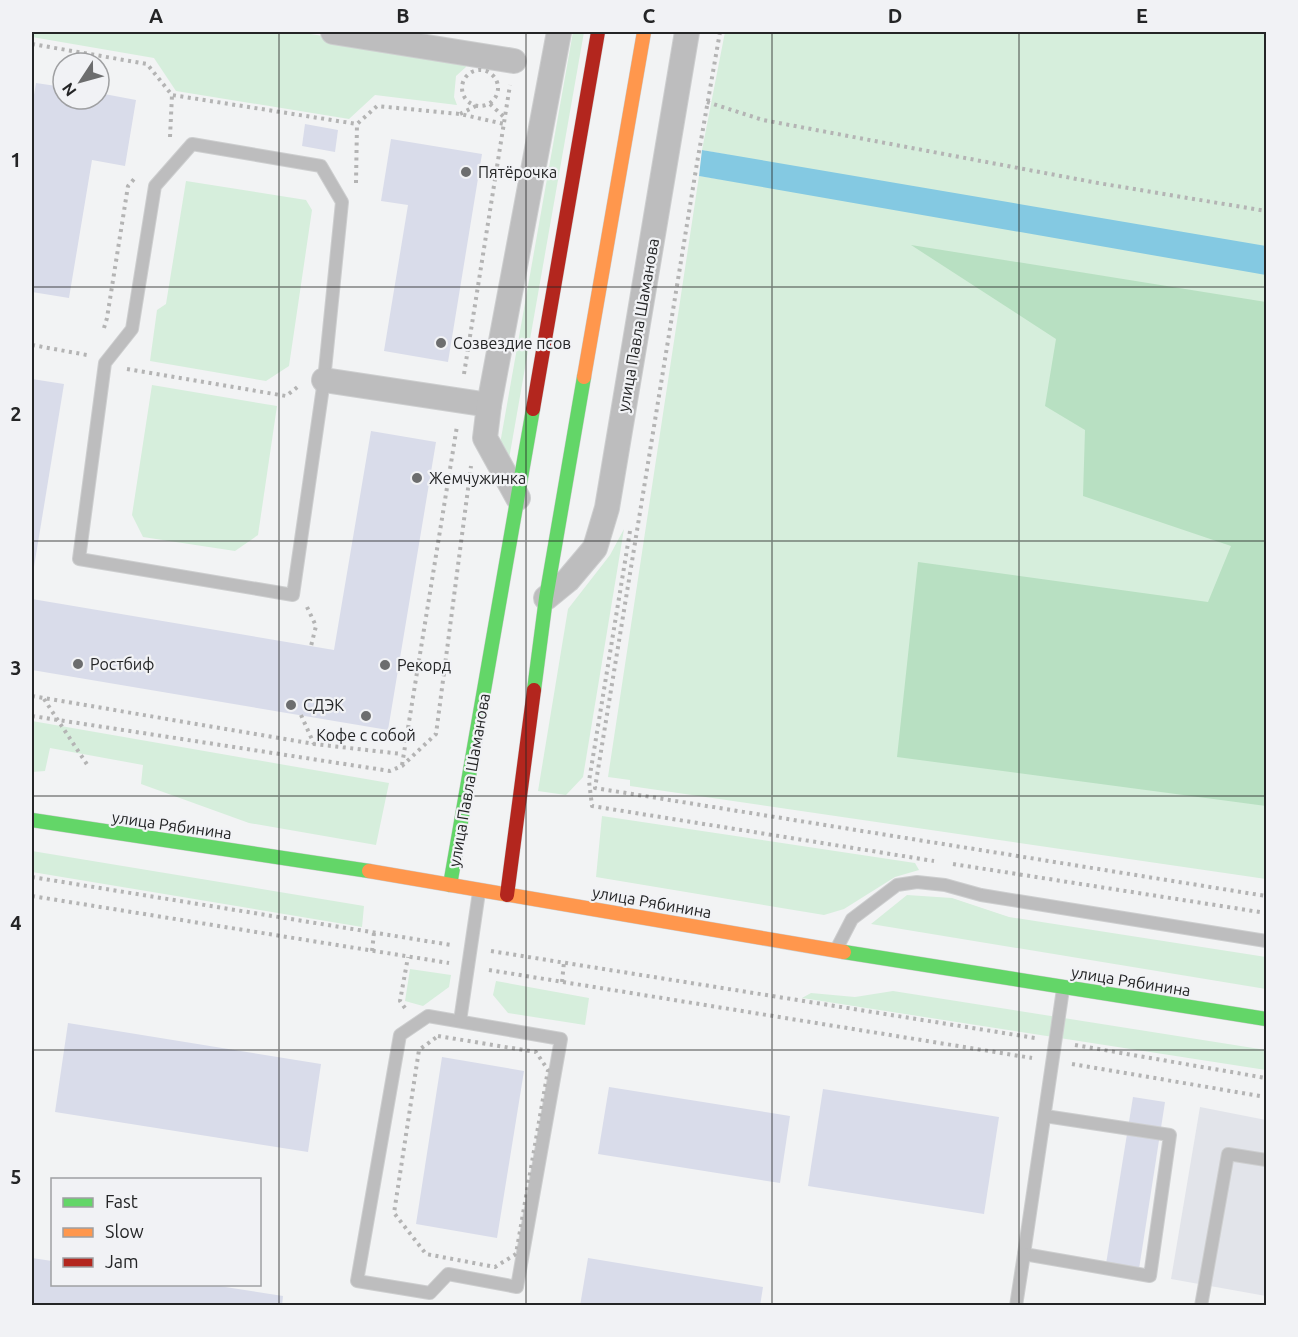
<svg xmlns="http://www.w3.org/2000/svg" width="1298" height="1337" font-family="Ubuntu,sans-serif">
<rect width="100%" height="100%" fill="#f2f3f4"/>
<path fill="#e2e4ea" d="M1200,1107l66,13v176l-95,-17z"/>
<g fill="#d6eedc">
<path d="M32,32h266l164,26 4,9 -10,9 -2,21 3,8 -82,-10 -26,24 -173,-28 -22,-33 -122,-21z"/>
<path d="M573,32h11l-75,427 -9,-15z"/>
<path d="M725,32h541v847l-636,-93v-6l-22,-3 91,-601 26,4 4,-25 -27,-5z"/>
<path d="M186,181l120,19 6,10 -23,156 -23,15 -116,-20 7,-51 9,-6z"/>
<path d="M152,385l125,21 -19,129 -23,16 -92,-14 -11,-22z"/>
<path d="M624,529l-41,248 -17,18 -28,-4 30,-182 42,-54z"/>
<path d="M32,721l357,62 -13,62 -127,-22 -108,-39 2,-19 -93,-17 -5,23 -13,1z"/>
<path d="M602,816l313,47 4,7 -24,7 -51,32 -20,6 -228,-38z"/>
<path d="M32,851l332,55 -2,21 -330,-55z"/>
<path d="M907,895l45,3 57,19 257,40v32l-395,-65z"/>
<path d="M410,969l41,6 -2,12 -26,19 -18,-5z"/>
<path d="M496,981l93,17 -4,27 -77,-12 -15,-18z"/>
<path d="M893,991l373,59v20l-464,-72 9,-5 44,4z"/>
</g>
<path fill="#b8e0c2" d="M911,245l355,57v504l-369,-49 21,-195 290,40 23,-56 -148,-50 2,-66 -40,-24 11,-67z"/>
<path fill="#84c9e2" d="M702,150l564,96v29l-567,-99z"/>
<g fill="#d9dcea">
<path d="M36,83l27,4v12h36v-6l37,7 -11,66 -33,-6 -23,138 -37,-6v-185z"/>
<path d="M305,124l33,6 -3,22 -33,-6z"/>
<path d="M391,139l91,15 -34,208 -64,-11 24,-146 -27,-4z"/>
<path d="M32,379l32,5 -31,189h-1z"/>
<path d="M371,431l65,11 -48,288 -356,-60v-71l302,51z"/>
<path d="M68,1023l253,41 -13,88 -253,-40z"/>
<path d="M442,1057l82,14 -27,167 -81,-14z"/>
<path d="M609,1087l181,29 -10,67 -182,-29z"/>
<path d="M823,1089l176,28 -15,97 -176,-28z"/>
<path d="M1133,1097l32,5 -26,167 -33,-5z"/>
<path d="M32,1258l20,3v23h154l77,12 -1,10h-250z"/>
<path d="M588,1258l175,29 -3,19h-180z"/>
</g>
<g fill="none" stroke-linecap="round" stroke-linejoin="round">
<g stroke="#cdcecf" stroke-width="14">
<g id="lane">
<path d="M192,144l129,22 21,36 -18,178 -31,215 -214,-36 26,-196 27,-34 23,-143z"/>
<path d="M837,948l15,-29 45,-34 20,-3 28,3 36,10 285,46"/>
<path d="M428,1016l133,23 -44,248 -69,-13 -18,19 -73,-12 43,-246z"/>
<path d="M460,1021l19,-129"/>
<path d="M1045,1116l125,19 -20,141 -126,-22 39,-265"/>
<path d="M1016,1306l8,-52"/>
<path d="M1201,1306l27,-152 38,6"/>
</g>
</g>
<g stroke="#cdcecf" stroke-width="26">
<g id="street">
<path d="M333,32l181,29"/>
<path d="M324,380l165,25"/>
<path d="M518,498l-33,-60 4,-33 70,-373"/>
<path d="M546,598l22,-18 27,-32 12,-40 80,-476"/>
</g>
</g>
<g stroke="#cdcecf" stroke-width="15">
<g id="fast">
<path d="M534,690l12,-92 38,-221"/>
<path d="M32,820l337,51"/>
<path d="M450,885l83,-476"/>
<path d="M844,952l422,67"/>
</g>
</g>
<g stroke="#cdcecf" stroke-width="15">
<g id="slow">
<path d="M584,377l60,-345"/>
<path d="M369,871l475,81"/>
</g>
</g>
<g stroke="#cdcecf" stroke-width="15">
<g id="jam">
<path d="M533,409l65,-377"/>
<path d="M507,895l27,-205"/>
</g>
</g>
<g stroke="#b4b4b4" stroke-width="4" stroke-dasharray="3 4.5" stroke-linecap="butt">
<path d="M720,32l-23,131 -102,625 671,108"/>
<path d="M32,44l115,20 25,31 185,29 20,-18 83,8 44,10"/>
<circle cx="480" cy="88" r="18"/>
<path d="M707,102l56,18 335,63 168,28"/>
<path d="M490,104l14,13"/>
<path d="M460,114l16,-8"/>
<path d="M170,137l2,-42"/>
<path d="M356,183l1,-59"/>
<path d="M104,328l3,-10 21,-132 7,-8"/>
<path d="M32,345l55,10"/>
<path d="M127,369l159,27 14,-11"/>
<path d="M464,374l46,-289"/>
<path d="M630,531l-41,250 3,25 342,55"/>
<path d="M307,607l9,19 -5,20"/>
<path d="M32,696l282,48 88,10"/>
<path d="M44,699l44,67"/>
<path d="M301,715l13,29"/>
<path d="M32,716l358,55 12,-5 34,-32 35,-268"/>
<path d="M402,765l55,-339"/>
<path d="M953,864l313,49"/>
<path d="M32,877l419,68"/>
<path d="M32,896l417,67"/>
<path d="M372,951l2,-18"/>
<path d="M491,951l544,87"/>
<path d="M489,970l543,88"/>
<path d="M562,982l2,-20"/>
<path d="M405,1008l-5,-7 8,-44"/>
<path d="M438,1036l98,16 12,18 -32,184 -21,13 -69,-13 -32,-41 25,-163z"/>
<path d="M1075,1045l191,33"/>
<path d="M1072,1064l194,33"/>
</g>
<use href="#lane" stroke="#bdbdbe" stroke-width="12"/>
<use href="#street" stroke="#bdbdbe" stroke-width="24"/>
<use href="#fast" stroke="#63d668" stroke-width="14"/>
<use href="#slow" stroke="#ff974d" stroke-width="14"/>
<use href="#jam" stroke="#b3261e" stroke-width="14"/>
</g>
<path fill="none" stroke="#242526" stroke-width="1.5" stroke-opacity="0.55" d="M279,32v1274M526,32v1274M772,32v1274M1019,32v1274M32,287h1234M32,541h1234M32,796h1234M32,1050h1234"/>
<g fill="#6c6d6e" stroke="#f1f2f5" stroke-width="2">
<circle cx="466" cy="172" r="6"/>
<circle cx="441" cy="343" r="6"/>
<circle cx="417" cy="478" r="6"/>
<circle cx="78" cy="664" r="6"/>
<circle cx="385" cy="665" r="6"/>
<circle cx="291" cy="705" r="6"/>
<circle cx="366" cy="716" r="6"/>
</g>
<g text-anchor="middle" stroke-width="4.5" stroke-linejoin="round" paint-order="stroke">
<g font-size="16" fill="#242526" stroke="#f1f2f5" text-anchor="start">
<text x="478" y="178">Пятёрочка</text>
<text x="453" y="349">Созвездие псов</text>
<text x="429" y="484">Жемчужинка</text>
<text x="90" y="670">Ростбиф</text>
<text x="397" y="671">Рекорд</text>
<text x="303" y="711">СДЭК</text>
<text x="366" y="741" text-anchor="middle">Кофе с собой</text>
</g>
<g font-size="16" fill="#242526" stroke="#f1f2f5">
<text transform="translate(638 325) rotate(-80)" y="6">улица Павла Шаманова</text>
<text transform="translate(469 780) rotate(-80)" y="6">улица Павла Шаманова</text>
<text transform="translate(172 825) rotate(8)" y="6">улица Рябинина</text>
<text transform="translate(652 902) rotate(10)" y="6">улица Рябинина</text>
<text transform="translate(1131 981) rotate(9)" y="6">улица Рябинина</text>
</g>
</g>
<rect width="1298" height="1337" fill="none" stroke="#f1f2f5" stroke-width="66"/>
<rect x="51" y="1178" width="210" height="108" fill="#f1f2f5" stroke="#9fa0a2" stroke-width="1.5"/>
<rect x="63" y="1198" width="30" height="9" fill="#63d668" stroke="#9fa0a2" stroke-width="1.5"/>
<text x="105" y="1208" font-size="18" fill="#242526">Fast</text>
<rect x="63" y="1228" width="30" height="9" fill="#ff974d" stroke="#9fa0a2" stroke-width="1.5"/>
<text x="105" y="1238" font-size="18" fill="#242526">Slow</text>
<rect x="63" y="1258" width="30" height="9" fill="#b3261e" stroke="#9fa0a2" stroke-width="1.5"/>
<text x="105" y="1268" font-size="18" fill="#242526">Jam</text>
<g transform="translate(81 81) rotate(234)"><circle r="28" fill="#f1f2f5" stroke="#9fa0a2" stroke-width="1.5"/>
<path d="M0-4.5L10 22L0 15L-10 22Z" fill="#6c6d6e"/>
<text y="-9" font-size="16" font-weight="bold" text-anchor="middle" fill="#242526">N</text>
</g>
<rect x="33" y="33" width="1232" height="1271" fill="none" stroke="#242526" stroke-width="2"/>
<g font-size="20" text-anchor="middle" font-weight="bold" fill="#242526">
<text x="156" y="23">A</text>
<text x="403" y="23">B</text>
<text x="649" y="23">C</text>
<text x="895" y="23">D</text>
<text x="1142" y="23">E</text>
<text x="16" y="167">1</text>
<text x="16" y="421">2</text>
<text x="16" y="675">3</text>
<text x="16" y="930">4</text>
<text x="16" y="1184">5</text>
</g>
</svg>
